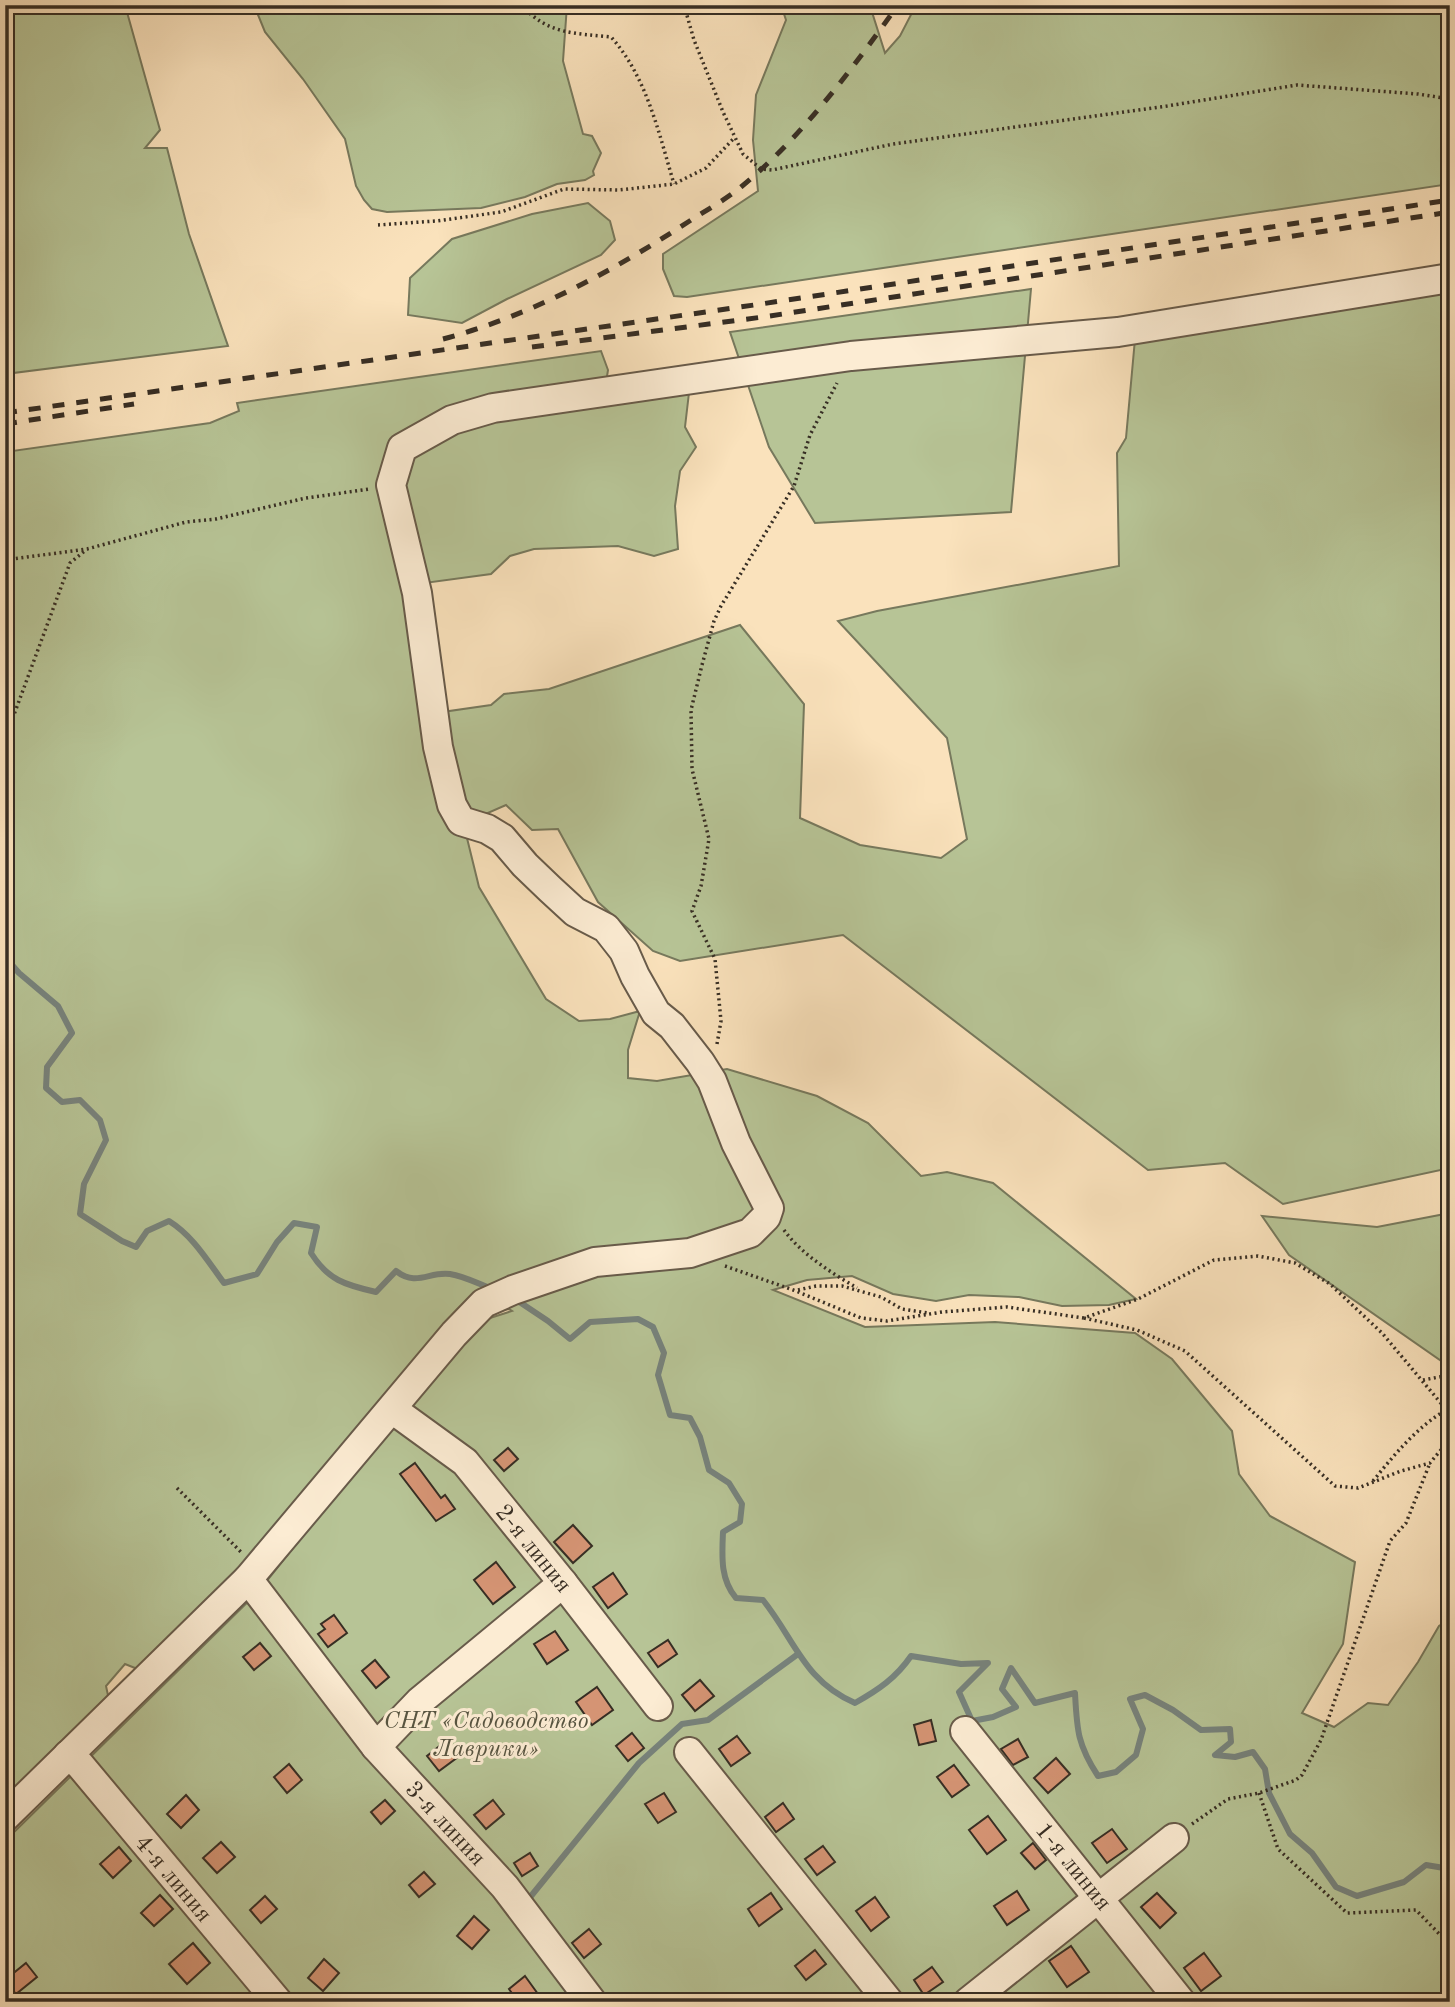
<svg xmlns="http://www.w3.org/2000/svg" width="1455" height="2007" font-family="'Old Standard TT',serif">
<rect width="100%" height="100%" fill="#fae2bc"/>
<filter id="stains"><feTurbulence type="fractalNoise" baseFrequency=".00286" numOctaves="4"/><feColorMatrix values="0 0 0 0 .2 0 0 0 0 .09 0 0 0 0 .02 0 0 0 .5 -.17"/></filter>
<radialGradient id="worn" r=".72"><stop offset=".6" stop-color="#630" stop-opacity="0"/><stop offset="1" stop-color="#630" stop-opacity=".3"/></radialGradient>
<g fill="#b7c496" stroke="#77795d" stroke-width="2">
<path d="M5,5h120l35,125 -15,18h22l22,86 39,112 -223,28z"/>
<path d="M254,5h313l-4,56 20,73 9,2 9,17 -8,18 1,4 -9,5 -28,4 -32,13 -44,11 -94,4 -15,-3 -8,-9 -8,-14 -11,-47 -42,-60 -38,-47z"/>
<path d="M781,5h95l-4,7 13,41 15,-17 16,-31h534v179l-763,113 -13,-1 -11,-27v-15l95,-63 -5,-51 3,-45 30,-75z"/>
<path d="M588,203l22,18 5,19 -14,15 -94,44 -45,24 -54,-8 2,-37 42,-39 80,-25z"/>
<path d="M1450,286v882l-167,36 -58,-41 -77,7 -305,-235 -163,26 -27,-10 -55,-49 -40,-73 -26,1 -26,-25 -23,10 -17,19 13,53 67,112 33,22 31,-2 30,-8 -12,39v28l29,3 70,-12 90,27 51,27 53,53 26,-4 46,11 143,116 -27,6 -47,1 -43,-9 -50,-2 -33,6 -43,-7 -41,-18 -45,4 -34,10 92,37 130,-5 140,11 37,26 60,72 7,43 31,42 85,46 -12,82 -41,69 32,14 34,-24 20,2 30,-43 21,-36 11,-7v383h-1445v-161l253,-249 213,-268 41,-13 -3,-2 -41,2 -224,257 -104,102 -15,-6 -19,22 3,14 -104,98v-100l7,-8 -7,7v-465l9,12 -9,-16v-776l205,-29 29,-12 -2,-8 364,-52 7,19 -4,25 86,-11 -5,43 11,20 -16,24 -5,35 3,43 -24,7 -36,-10 -84,3 -24,7 -19,18 -67,9 18,129 49,-7 13,-11 45,-5 191,-64 64,79 -4,114 60,27 81,13 26,-19 -20,-101 -109,-117 39,-10 242,-45 -2,-113 9,-15 9,-99z"/>
<path d="M1031,289l-20,223 -196,11 -46,-76 -39,-115z"/>
<path d="M1450,1213v154l-161,-112 -27,-39 115,11z"/>
</g>
<g fill="none" stroke-linecap="round" stroke-linejoin="round">
<g stroke="#77837d" stroke-width="6">
<path d="M5,957l14,16 39,33 14,27 -25,34 -1,21 16,14 18,-2 20,20 6,20 -22,44 -4,30 42,27 14,6 11,-16 22,-10c24,15 38,39 55,62l33,-9 20,-32 17,-19 23,4 -6,26c17,27 34,32 65,39l20,-21c21,16 33,0 54,3 14,2 29,10 42,15"/>
<path d="M515,1299l33,22 22,18 20,-17 48,-3 15,8 11,26 -6,22 12,40 20,3 10,19 9,33 20,13 13,21 -2,18 -17,10c-1,24 -3,47 13,66l27,2c32,40 41,81 92,103 23,-13 41,-25 56,-47l50,8 27,-1 -29,29 13,29 21,-4 23,-10 -14,-18 9,-21 24,35 40,-10c2,36 2,51 23,83l18,-4 20,-17 7,-26 -13,-30 15,-4 28,15 28,20 29,-1 1,13 -16,13 20,2 18,-5 12,17 4,24 21,41 22,19 24,34 21,9 47,-14 22,-17 24,4"/>
<path d="M527,1901l112,-138 43,-39 26,-4 90,-66"/>
</g>
</g>
<g fill="#d59474" stroke="#372e24" stroke-width="2">
<path d="M508,1448l10,11 -14,12 -10,-11z"/>
<path d="M415,1463l26,35 4,-3 10,14 -19,12 -36,-47z"/>
<path d="M573,1525l19,21 -19,17 -19,-21z"/>
<path d="M496,1562l19,25 -22,17 -19,-24z"/>
<path d="M613,1573l14,21 -19,14 -15,-21z"/>
<path d="M334,1615l13,18 -19,14 -10,-13 7,-5 -4,-5z"/>
<path d="M555,1631l13,19 -21,14 -13,-20z"/>
<path d="M668,1640l9,14 -19,13 -10,-14z"/>
<path d="M260,1643l11,13 -17,14 -11,-13z"/>
<path d="M375,1660l14,17 -13,11 -14,-17z"/>
<path d="M700,1680l14,16 -19,15 -13,-16z"/>
<path d="M597,1687l16,23 -21,15 -16,-23z"/>
<path d="M931,1720l5,21 -17,4 -5,-20z"/>
<path d="M632,1733l12,15 -16,13 -12,-15z"/>
<path d="M737,1736l13,17 -19,13 -12,-17z"/>
<path d="M1018,1739l10,18 -15,8 -12,-16z"/>
<path d="M446,1741l12,16 -19,14 -12,-15z"/>
<path d="M1056,1758l14,16 -22,19 -14,-15z"/>
<path d="M289,1764l13,16 -15,13 -13,-16z"/>
<path d="M954,1765l15,20 -17,12 -15,-20z"/>
<path d="M664,1793l12,19 -18,11 -13,-19z"/>
<path d="M186,1795l13,15 -18,18 -14,-14z"/>
<path d="M385,1800l10,11 -14,13 -10,-12z"/>
<path d="M493,1800l11,14 -18,15 -12,-14z"/>
<path d="M783,1803l11,16 -18,13 -11,-15z"/>
<path d="M988,1816l18,24 -19,14 -18,-24z"/>
<path d="M1112,1829l15,20 -20,14 -15,-20z"/>
<path d="M221,1842l14,15 -18,16 -14,-15z"/>
<path d="M1033,1843l13,17 -11,9 -14,-16z"/>
<path d="M823,1846l12,16 -18,13 -12,-16z"/>
<path d="M119,1847l12,14 -18,17 -13,-14z"/>
<path d="M530,1853l8,13 -16,10 -8,-13z"/>
<path d="M424,1872l11,12 -16,13 -10,-12z"/>
<path d="M1017,1891l12,19 -22,15 -13,-19z"/>
<path d="M771,1893l11,16 -23,17 -11,-17z"/>
<path d="M1157,1893l19,20 -16,15 -19,-21z"/>
<path d="M160,1895l13,14 -19,17 -13,-13z"/>
<path d="M265,1896l12,13 -16,14 -11,-13z"/>
<path d="M875,1897l14,20 -18,14 -15,-20z"/>
<path d="M474,1916l15,14 -17,19 -15,-13z"/>
<path d="M589,1929l12,15 -17,14 -12,-15z"/>
<path d="M193,1943l17,20 -23,21 -18,-20z"/>
<path d="M1071,1946l18,26 -22,15 -18,-26z"/>
<path d="M815,1950l11,14 -20,16 -11,-14z"/>
<path d="M1204,1953l17,23 -20,15 -17,-23z"/>
<path d="M324,1959l15,14 -16,18 -15,-13z"/>
<path d="M26,1963l11,14 -21,17 -11,-14z"/>
<path d="M932,1967l11,15 -19,13 -10,-15z"/>
<path d="M525,1976l13,18 -10,8h-10l-9,-13z"/>
</g>
<g fill="none" stroke-linecap="round" stroke-linejoin="round">
<g stroke="#685b4a" stroke-width="32">
<g id="minor">
<path d="M392,1409l73,53 98,121 95,123"/>
<path d="M248,1579l128,168 129,140 87,115"/>
<path d="M965,1731l216,271"/>
<path d="M376,1747l44,-46 143,-118"/>
<path d="M689,1752l200,250"/>
<path d="M68,1755l12,10 198,237"/>
<path d="M5,1817l243,-238 206,-245 30,-31 29,-13 82,-28 95,-9 60,-20 16,-16 3,-9 -33,-65 -24,-62 -12,-19 -28,-36 -16,-13 -21,-37 -11,-25 -18,-23 -31,-16 -25,-23 -25,-24 -23,-27 -15,-9 -26,-8 -9,-16 -14,-58 -21,-154 -26,-108 11,-37 50,-28 41,-12 358,-52 267,-24 332,-54"/>
<path d="M968,2002l206,-164"/>
</g>
</g>
<g stroke="#372e24" stroke-width="3.5" stroke-dasharray="2 3.5" stroke-linecap="butt">
<path d="M522,5c25,30 54,28 89,32 36,40 48,97 63,147"/>
<path d="M684,5l10,35 29,72 20,42 18,15 11,1 121,-26 274,-38 130,-21 121,9 32,5"/>
<path d="M378,225l58,-4 65,-9 63,-23 55,1 55,-6 32,-16 29,-31"/>
<path d="M5,560l82,-11 99,-27 30,-3 90,-21 64,-9"/>
<path d="M5,739l65,-176 16,-13"/>
<path d="M717,1044l4,-23 -6,-62 -23,-48 9,-25 8,-47 -17,-70 -1,-59 11,-45 12,-44 7,-15 73,-120 16,-51 27,-52"/>
<path d="M784,1230c17,24 48,43 73,58"/>
<path d="M725,1266l71,25 65,27 26,3 55,-9 65,-5 77,11 54,-19 76,-39 44,-4 37,7 35,21 52,49 68,81"/>
<path d="M798,1290l18,-4h26l39,11 21,12 26,4"/>
<path d="M1084,1318l53,12 48,21 150,135 23,2 43,-17 29,-8 20,-24"/>
<path d="M1423,1380l27,-5"/>
<path d="M1373,1481c21,-26 44,-54 73,-71"/>
<path d="M177,1488l64,64"/>
<path d="M1259,1793l19,56 69,64 69,-3 34,35"/>
<path d="M1192,1824l36,-25 31,-6 37,-13 6,-5 19,-35 69,-199 16,-18 24,-60"/>
</g>
<use href="#minor" stroke="#fcecd3" stroke-width="28"/>
<g stroke="#372e24" stroke-width="5" stroke-dasharray="12 12" stroke-linecap="butt">
<path d="M443,339c87,-23 170,-68 245,-117 17,-11 37,-22 53,-35 62,-51 111,-118 157,-182"/>
<path d="M532,347l231,-30 687,-105"/>
<path d="M5,413l756,-109 689,-104"/>
<path d="M5,424l129,-20"/>
</g>
</g>
<g text-anchor="middle" stroke-width="6" stroke-linejoin="round" paint-order="stroke">
<g font-size="24" fill="#372e24" stroke="#fcecd3">
<text transform="translate(534 1548) rotate(51)" y="8">2-я линия</text>
<text transform="translate(446 1823) rotate(47)" y="8">3-я линия</text>
<text transform="translate(1074 1866) rotate(51)" y="8">1-я линия</text>
<text transform="translate(174 1878) rotate(50)" y="8">4-я линия</text>
</g>
<g font-size="24" font-style="italic" fill="#575440" stroke="#fcecd3">
<text x="486" y="1728">СНТ «Садоводство<tspan x="486" dy="28">Лаврики»</tspan></text>
</g>
</g>
<rect width="1455" height="2007" fill="none" stroke="#fae2bc" stroke-width="28"/>
<rect x="7" y="7" width="1441" height="1993" fill="none" stroke="#372e24" stroke-width="3.5"/>
<rect x="14" y="14" width="1427" height="1979" fill="none" stroke="#372e24" stroke-width="2"/>
<rect width="100%" height="100%" filter="url(#stains)"/>
<rect width="100%" height="100%" fill="url(#worn)"/>
</svg>
